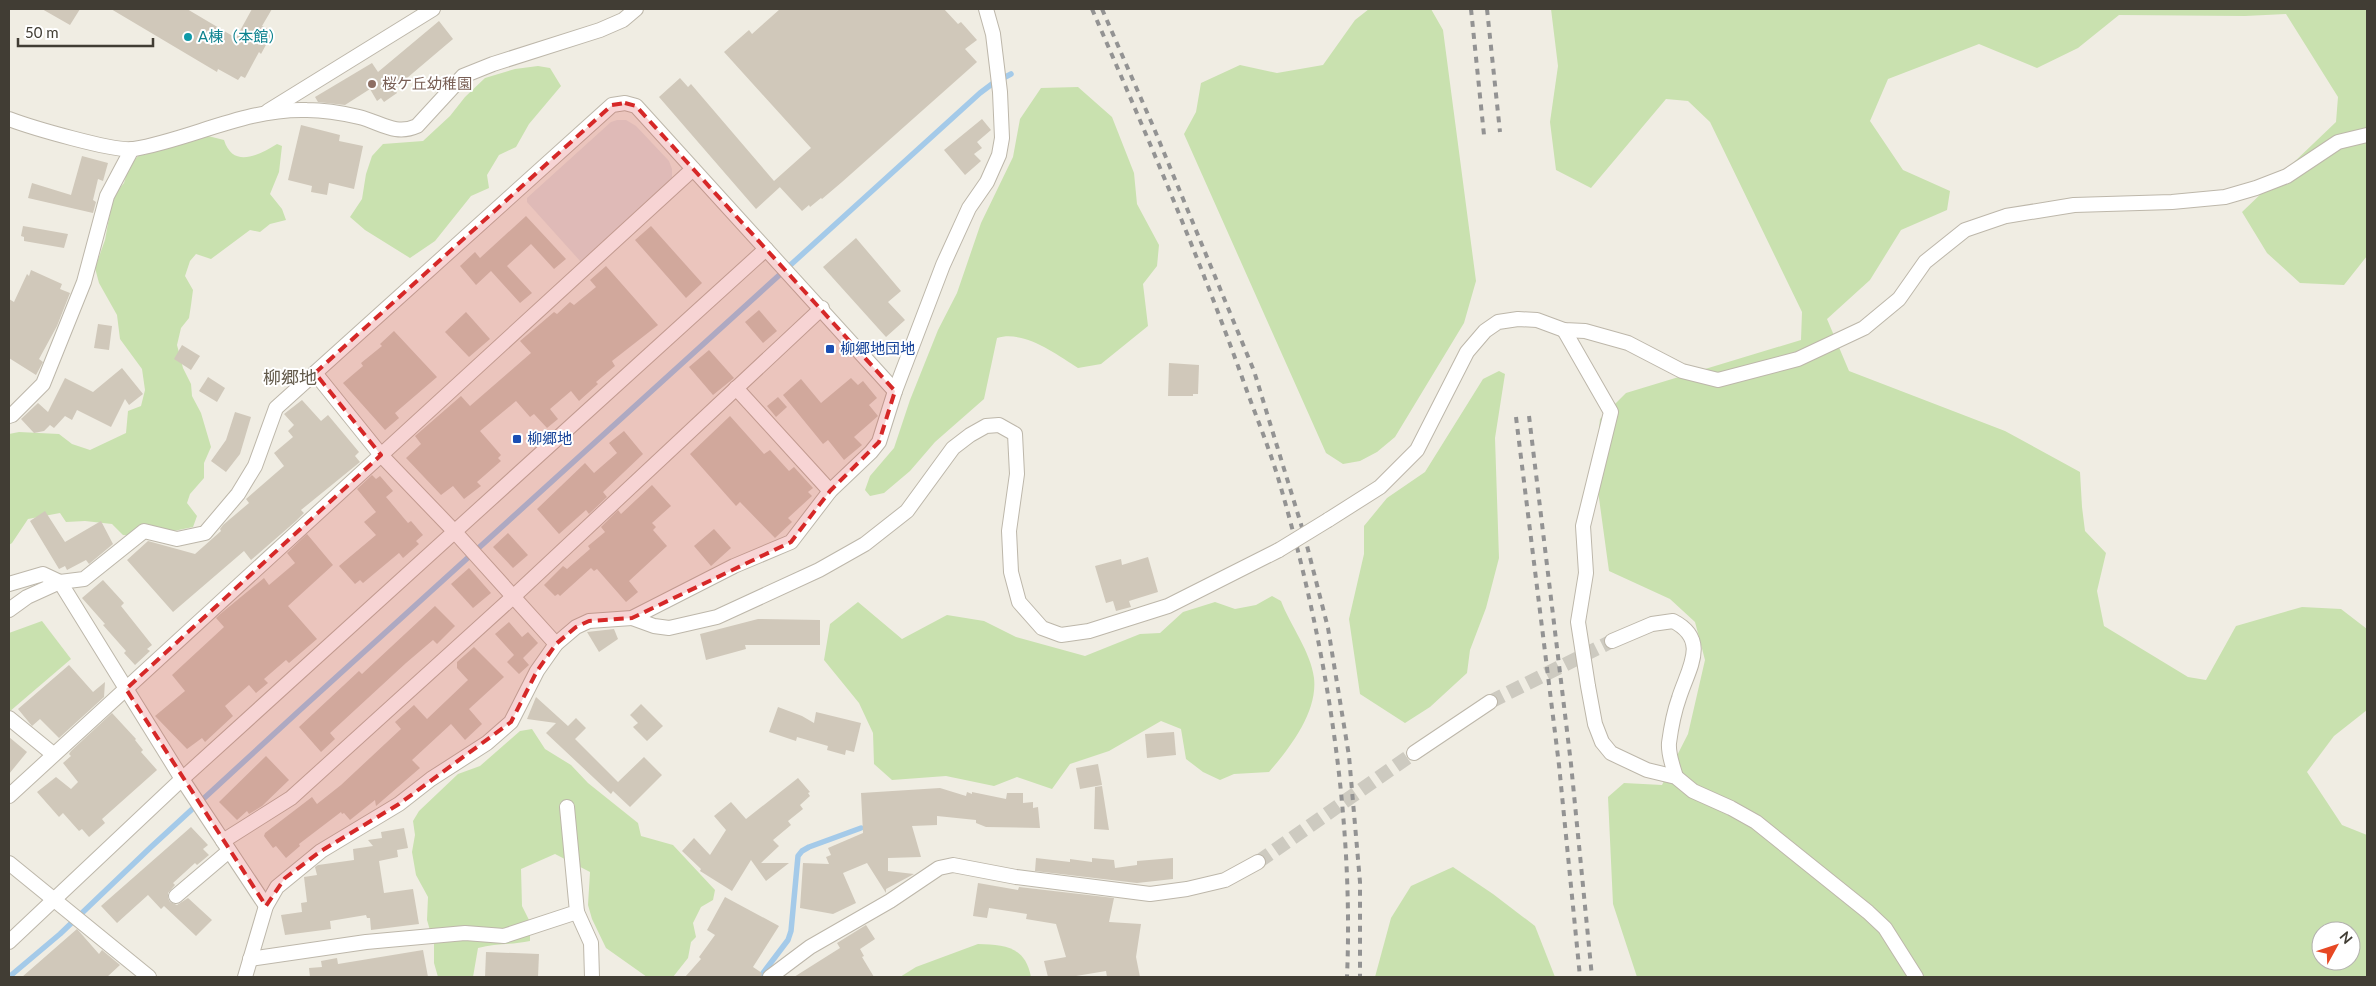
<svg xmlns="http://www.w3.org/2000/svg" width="2376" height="986" font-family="Lato,'Noto Sans JP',sans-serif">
<rect width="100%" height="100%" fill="#f0ede3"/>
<g fill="#c9e1af" fill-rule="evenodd">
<path d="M1369,9h62l12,21 33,251 -12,42 -69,114 -18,15 -17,9 -17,3 -17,-11 -142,-319 12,-22 5,-29 39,-18 37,8 46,-8 32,-45z"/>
<path d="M1551,9h816v247l-23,29 -44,-2 -33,-30 -25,-41 94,-90 2,-25 -52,-83 -41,2 -126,-1 -41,33 -41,20 -58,-24 -91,35 -18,42 33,49 47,21 -3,19 -46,20 -31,50 -43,39 22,52 156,60 75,41 2,35 3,24 21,22 -9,38 7,35 84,51 18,3 30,-54 66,-19 39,2 26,20v81l-33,26 -27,36 35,53 25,10v142h-730l-24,-73 -5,-107 16,-14 38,2 26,-51 17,-74 -10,-38 -25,-23 -61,-28 -14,-102 5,-50 26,-26 175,-53 1,-28 -92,-190 -22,-21 -22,-2 -75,89 -35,-18 -6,-48 8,-56zM2321,931h30v30h-30z"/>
<path d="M538,66l12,2 11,18 -32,38 -13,23 -17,8 -12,20 2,13 -18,8 -36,45 -25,17 -45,-28 -15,-13 12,-18 4,-25 6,-18 11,-12 40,-3 27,-25 15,-19 20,-19 30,-9z"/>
<path d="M1078,87l34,30 22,56 3,31 22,41 -2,21 -14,18 5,42 -47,38 -23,4c-23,-15 -54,-38 -81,-30l-13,61 -49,43 -25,29 -26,22 -14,3 -5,-6 5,-14 24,-28 16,-48 28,-70 19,-37 24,-70 32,-66 7,-38 21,-31z"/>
<path d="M208,136l16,4c9,29 35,15 53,4l5,2 -3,26 -9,22 12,15 4,11 -16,4 -10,8 -10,-2 -39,29 -15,-5 -6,7 -5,15 8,14 -2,15 -2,13 -8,10 -4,17 6,23 8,16 1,12 9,17 10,34 -7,16v15l-14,16 -3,9 10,13 -4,11 -48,10 -22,-2 -11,-11 -27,-3 -19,1 -6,-9 -32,6 -16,24 -3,2v-111l10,-2 40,2 13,10 18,6 36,-17 2,-22 13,-5 4,-16 -3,-21 -22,-30 -3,-24 -18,-32 -4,-15 10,-28 8,-44 11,-13 5,-17 10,-11h5l34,-13z"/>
<path d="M1499,371l6,3 -10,64 4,120 -13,50 -16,42 -3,23 -37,34 -25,16 -45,-29 -11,-75 15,-65v-28l23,-28 38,-26 58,-93z"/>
<path d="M1272,596l9,5c9,24 30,51 33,77 4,34 -25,71 -45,94l-35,2 -14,6 -17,-8 -17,-13 -5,-30 -20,-8 -52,30 -39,13 -18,25 -35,-12 -23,9 -48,-10 -54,4 -18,-16 -1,-31 -14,-30 -35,-43 6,-36 28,-22 44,37 45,-24 37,6 32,16 69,19 55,-22 20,-1 23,-21 32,-10 20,7 21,-4z"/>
<path d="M42,621l29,38 -62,53v-79z"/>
<path d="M532,729l13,20 26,16 17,18 50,40 3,13 32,9 42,45 -2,10 -12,7 -8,16 3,14 -5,5 -3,16 -15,19h-26l-41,-29 -14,-29 -4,-14 2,-33 -35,-18 -34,15 1,37 8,16v19c-18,4 -35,2 -52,7l-5,29h-35l-4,-14v-19l-7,-24 1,-23 -12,-22 -4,-23 3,-17 -2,-14 6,-10 39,-37 22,-8 40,-35z"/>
<path d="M1453,867l40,27 42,32 20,51h-180l16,-59 20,-32z"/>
<path d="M978,944c27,1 47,2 53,33h-131l16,-10z"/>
</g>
<path fill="#e1dfdb" d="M617,120h9l10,6 33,35 3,8v10l-91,83 -54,-60v-4l84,-76z"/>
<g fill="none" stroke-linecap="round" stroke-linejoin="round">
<g stroke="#a4cae9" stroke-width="5.5">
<path d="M9,977l51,-43 91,-87 149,-137 680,-617 12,-9 19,-10"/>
<path d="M760,977l28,-37 3,-9 7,-75 4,-5 7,-4 52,-19"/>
</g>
</g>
<g fill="#d0c8ba">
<path d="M42,9h38l-10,16z"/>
<path d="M111,9h76l49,29 16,-29h20l-10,17 11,6 -12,22 -2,-2 -14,26 -4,-2 -3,4 -20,-11 -1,3z"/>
<path d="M780,9h164l14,15 3,-2 16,18 -12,9 12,13 -135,120 -20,17 -1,-1 -11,9 -1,-2 -7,6 -26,-28 4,4 -24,22 -97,-112 21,-19 8,9 3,-3 83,97 37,-33 -87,-96 25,-22 3,4z"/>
<path d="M439,21l14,18 -59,50 3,4 -13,9 -3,-4 -4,3 -7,-12 -25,16 -27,-3 -3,-5 57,-34 6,9z"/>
<path d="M982,119l9,11 -14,12 5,6 -8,6 7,7 -16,14 -21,-25z"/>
<path d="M301,125l39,10 -1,6 24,5 -9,43 -25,-6 -2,12 -16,-3 1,-6 -24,-6z"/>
<path d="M82,156l26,7 -5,18 -5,-2 -5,21 3,2 -3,11 -65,-15 4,-15 39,12z"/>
<path d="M526,216l40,43 -12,10 -23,-25 -24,22 25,27 -12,10 -29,-32 -15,14 -16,-19 15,-14 5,6z"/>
<path d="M23,226l45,8 -4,14 -40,-7v-4l-3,-1z"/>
<path d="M651,226l51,57 -16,15 -51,-58z"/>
<path d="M856,238l45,53 -13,11 17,18 -19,17 -63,-70z"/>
<path d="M606,266l52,59 -46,36 3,5 -19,16 2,2 -19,17 -8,-10 -21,18 8,10 -11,9 -13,-14 -4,3 -14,-16 -36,30 21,24 -3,3 3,3 -24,21 4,4 -17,13 -11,-13 -12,9 -35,-37 15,-14 -6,-8 46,-40 9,10 61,-53 -11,-12 34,-29 3,2 13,-12 4,3 22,-18 -6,-7z"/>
<path d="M31,270l31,14 -2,5 10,4 -13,33 -18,33 4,3 -7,13 -27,-17v-59l5,3 13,-28 2,2z"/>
<path d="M759,310l18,21 -14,12 -18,-21z"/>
<path d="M466,312l24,27 -21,18 -24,-25z"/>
<path d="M98,324l14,2 -3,24 -15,-2z"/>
<path d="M394,331l43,46 -42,36 4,5 -14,12 -42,-47 20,-17 -2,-3 21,-17 -2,-2z"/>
<path d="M182,345l18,11 -9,14 -17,-11z"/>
<path d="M709,350l25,28 -21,17 -24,-28z"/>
<path d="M1169,363l30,2 -1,29h-5v2h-25z"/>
<path d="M122,368l21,26 -14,11 -4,-6 -14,28 -34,-17 -5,10 -7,-4 -11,12 -4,-3 -6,6 -10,2 -13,-14 17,-16 10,9 17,-34 28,14z"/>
<path d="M208,377l17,11 -8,14 -18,-11z"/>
<path d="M851,378l7,7 5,-4 14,17 -8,7 9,11 -24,21 8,8 -18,15 -16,-20 -5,4 -40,-49 18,-16 20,24z"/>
<path d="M778,397l9,10 -11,10 -9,-11z"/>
<path d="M302,400l19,21 7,-6 31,37 -4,4 5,6 -59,48 3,3 -8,8 -45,39 -7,-9 -71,61 -46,-52 21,-19 47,13 26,-23 -1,-2 3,-4 26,-22 -3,-4 38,-33 -10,-13 19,-16 -5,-6 6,-6 -10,-11z"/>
<path d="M235,412l16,5 -11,37 -14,18 -15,-11 15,-21z"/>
<path d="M730,416l34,38 6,-4 19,21 5,-4 19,21 -5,4 4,4 -24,22 4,4 -17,16 -35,-36 -4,4 -46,-52z"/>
<path d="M624,431l19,23 -40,38 4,5 -18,17 -3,-4 -27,24 -22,-25 48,-46 9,10 23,-20 -8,-10z"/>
<path d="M372,475l4,4 4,-3 13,15 -7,6 22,26 3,-2 12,14 -7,6 3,3 -16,14 -4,-5 -36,30 -3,-3 -5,4 -16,-18 37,-31 -12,-13 12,-10 -19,-23z"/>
<path d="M652,485l19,21 -19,17 4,4 -3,3 14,16 -38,35 9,11 -12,10 -29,-33 -3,2 -3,-3 -31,28 -2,-2 -3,2 -11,-11 19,-19 4,3 23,-20 -2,-3 17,-14 -4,-5 17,-17 3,4z"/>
<path d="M45,511l20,31 36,-21 12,23 -24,20 -3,-4 -19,10 -2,-4 -6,3 -29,-48z"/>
<path d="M714,529l17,19 -20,18 -17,-20z"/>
<path d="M508,533l20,22 -15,13 -20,-21z"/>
<path d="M307,534l26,31 -45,41 29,33 -28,24 -3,-3 -22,19 4,4 -12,10 -7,-8 -24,21 8,10 -28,26 -3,-4 -15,11 -32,-33 30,-25 -13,-16 52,-48 -8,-9 3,-3 45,-37 5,7 26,-22 -8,-10z"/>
<path d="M1148,557l10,35 -29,9 2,6 -15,4 -3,-10 -7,2 -11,-37 26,-7 1,6z"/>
<path d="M469,568l22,25 -18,15 -22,-24z"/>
<path d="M103,580l21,23 -3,3 31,39 -5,4 3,2 -15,14 -11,-12 2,-2 -23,-26 2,-1 -23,-26z"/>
<path d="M435,606l20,20 -18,18 -4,-4 -27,23 -76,70 5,6 -14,13 -22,-25 60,-56 3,3z"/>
<path d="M758,619l62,1v25h-75l1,4 -40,11 -6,-26z"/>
<path d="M509,622l13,15 6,-5 10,11 -15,15 6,7 -10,9 -12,-12 7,-7 -19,-21z"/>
<path d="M614,629l4,10 -19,13 -12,-20z"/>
<path d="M474,647l30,30 -35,32 13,15 -17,16 -14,-16 -39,36 8,8 -44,38 -1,-6 -25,20 -6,-7 -2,1 -1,-2 -42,32 1,2 -14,12 -10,-12 -3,2 -9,-12 1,-3 47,-36 5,7 24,-19 60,-56 -6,-7 19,-17 13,14 41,-39 -11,-12v-6z"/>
<path d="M69,665l24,27 12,-10 -1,15 -45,41 -19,-19 -8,7 -14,-17z"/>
<path d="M536,697l32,29 8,-8 10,10 -11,11 43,43 26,-25 18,18 -32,32 -17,-16 -2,3 -65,-61 10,-10 -29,-4z"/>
<path d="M641,704l22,22 -16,15 -14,-14 5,-4 -8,-8z"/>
<path d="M778,707l24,9 12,7 2,-11 45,11 -7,29 -8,-2 -1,5 -18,-5 1,-4 -31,-9 -1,4 -27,-9z"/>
<path d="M112,713l24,26 -1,1 8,10 -2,2 16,18 -55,49 3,4 -16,14 -7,-8 -3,2 -16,-18 -4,4 -22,-25 19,-15 15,12 7,-7 -15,-19 8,-7 -2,-2 2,-3z"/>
<path d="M1174,732l2,23 -29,3 -2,-24z"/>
<path d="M9,737l18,15 -18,22z"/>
<path d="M266,756l23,24 -27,26 -13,8 -2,-3 -10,9 -18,-18z"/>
<path d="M1098,764l4,21 -22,4 -4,-21z"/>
<path d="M798,778l12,14 -2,1 2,3 -10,9 3,4 -15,12 3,4 -18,15 6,6 -18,17h28l-23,18 -15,-21 -19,31 -32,-20 1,-2 -19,-18 12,-13 16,17 16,-25 -12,-14 17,-14 15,17z"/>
<path d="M1102,786l7,44 -15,-1 1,-42z"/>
<path d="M940,788l26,8 1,-4 5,2v-2l34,7 1,-6h16v10l10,-1v6l5,-1 2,21 -54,-1 -10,-4v-3l-39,-4v9l-25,1 9,31 -33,1v13l26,3 -28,15v4l-19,-30 -24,10 13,30 -23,11 -33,-6 3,-45 26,1 -3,-7 5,-2 -3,-7 35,-15 -2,-40z"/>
<path d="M191,827l17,18 -5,4 6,6 -12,10 -2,-2 -22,20 2,2 -7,8v5l2,4 7,3 11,-7 24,22 -16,16 -32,-30 -3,3 -13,-14 -31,28 -16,-17z"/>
<path d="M404,828l4,20 -11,2 1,7 -19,4 5,32 29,-4 6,35 -48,6 -1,-12h-3l-1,-3 -36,6 1,8 -46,6 -4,-20 21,-3 -1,-9 6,-1 -3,-25 13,-2 -2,-8 3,-2 36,-5 -1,-11 20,-3 -5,-6 14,-2 -1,-6z"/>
<path d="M1036,858l34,4v-3l22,3v-4l22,2 1,8 22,-3v-4l36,-3v21l-36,4 -102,-12z"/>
<path d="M978,883l40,7 1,-3 95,11 -5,24 32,2 -5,33 4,20h-33l-1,-6 -36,6h-22l-4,-16 22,-4 -10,-33 -30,-5 1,-5 -38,-6 -2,10 -14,-2z"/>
<path d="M725,897l54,29 -26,41 9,6 -1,4h-76l16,-18 -2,-2 16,-22 -8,-5z"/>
<path d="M866,925l9,14 -15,10 4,7 -2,1 12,20h-80l46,-29 -3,-5z"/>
<path d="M77,929l22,25 3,-4 18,15 -13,12h-85z"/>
<path d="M423,950l5,27h-118l-1,-9 13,-1 -1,-6 16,-3 1,6z"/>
<path d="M486,952l53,2 -1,23h-53z"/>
</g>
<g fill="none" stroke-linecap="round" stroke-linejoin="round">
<g stroke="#cdcac0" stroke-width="14" stroke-dasharray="14 7" stroke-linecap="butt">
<path d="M1490,702l122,-61"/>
<path d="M1258,862l156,-109"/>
</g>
<g stroke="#bdb7aa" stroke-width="16">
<g id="minor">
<path d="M268,111l165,-102"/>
<path d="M9,119c21,8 105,33 125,30 58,-10 112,-41 173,-39 17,0 35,3 52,7 21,5 36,19 58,9l46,-50 30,-12 107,-34 23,-10 13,-11"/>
<path d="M1564,330l47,82 -28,114 3,47 -8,49 10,64 7,38 7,18 9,11 36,17 29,7 17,14 38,17 25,14 112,90 17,16 31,49"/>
<path d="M315,373l66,82 73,76 102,113"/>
<path d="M736,388l94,103"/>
<path d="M9,416l3,-1 31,-31 41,-102 23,-86 25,-47"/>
<path d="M1328,520l52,-33 37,-37 50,-98 18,-21 13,-9 20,-3 19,1 27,10 21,1 43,12 54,28 36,9 80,-21 66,-31 35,-29 26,-37 40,-32 41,-14 68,-11 98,-3 53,-5 31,-9 31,-12 51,-34 29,-7"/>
<path d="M9,584l34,-10 17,8 122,197 84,127"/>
<path d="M9,610l18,-13 33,-15 24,-3 60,-48 33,8 28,-6 33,-39 17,-28 21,-58 336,-303 13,-2 11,3 259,285"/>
<path d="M632,618l22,8 15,2 48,-11 102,-47 46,-26 42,-33 46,-63 17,-13 16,-9 13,-1 16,9 2,40 -8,57 2,41 8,30 23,26 19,7 28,-4 79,-25 111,-56"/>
<path d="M1612,641l40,-17 21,-3c37,19 15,48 6,77 -5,14 -8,30 -10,45 -1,12 4,23 7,34"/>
<path d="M9,718l44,36"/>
<path d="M1414,753l76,-51"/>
<path d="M9,796l684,-627"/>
<path d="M223,841l68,-43 223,-202 308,-288"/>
<path d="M9,863l140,114"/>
<path d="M176,896l53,-45"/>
<path d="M577,912l14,31 1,34"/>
<path d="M9,942l173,-163 584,-530"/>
<path d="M250,959l116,-17 99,-9 39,3 73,-24 -10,-105"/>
<path d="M245,977l21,-71 11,-19 44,-36 78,-47 32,-25 56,-36 24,-21 26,-51 19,-27 20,-17 13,-6 43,-3 102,-52 57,-24 39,-51 41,-39 8,-10 16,-51 48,-126 26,-57 18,-26 12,-27 3,-17 -2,-46 -7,-58 -7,-25"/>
<path d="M770,977l40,-30 80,-46 49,-33 14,-3 63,12 134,17 37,-5 38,-9 33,-18"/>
</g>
</g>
<use href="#minor" stroke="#fff" stroke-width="14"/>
<g stroke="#939393" stroke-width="4" stroke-dasharray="6 6" stroke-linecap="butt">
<path d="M1092,9c53,122 106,245 151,371 12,34 26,67 36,101 46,158 75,331 68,496"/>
<path d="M1102,9l51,117 101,245 50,163 24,94 21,128 11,126v95"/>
<path d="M1471,9l13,126"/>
<path d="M1487,9l13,123"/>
<path d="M1529,416l42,348 21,213"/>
<path d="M1516,417l43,348 21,212"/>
</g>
<g stroke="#bdb7aa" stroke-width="16" stroke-linecap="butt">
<path id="minor-bridge" d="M1279,550l49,-30"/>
</g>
<use href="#minor-bridge" stroke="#fff" stroke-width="14"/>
</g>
<path fill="#d62828" fill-opacity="0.2" stroke="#d62828" stroke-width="4" stroke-dasharray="10 6" stroke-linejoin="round" d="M625,103l11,3 259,285 -16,51 -49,49 -39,51 -159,76 -43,3 -13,6 -20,17 -19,27 -26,51 -112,82 -78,47 -36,27 -19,28 -140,-217 255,-234 -66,-82 297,-268z"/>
<circle fill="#0f9aa8" stroke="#fff" stroke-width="2" cx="188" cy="37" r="5"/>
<circle fill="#8d6e63" stroke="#fff" stroke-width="2" cx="372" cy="84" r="5"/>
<g fill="#1a4fb4" stroke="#fff" stroke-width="2">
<rect x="825" y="344" width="10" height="10" rx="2.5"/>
<rect x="512" y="434" width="10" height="10" rx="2.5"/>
</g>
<g text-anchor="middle" stroke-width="4" stroke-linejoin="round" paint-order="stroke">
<g font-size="15" fill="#0d838f" stroke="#fff" text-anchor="start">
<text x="198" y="42">A棟（本館）</text>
</g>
<g font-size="15" fill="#785e54" stroke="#fff" text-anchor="start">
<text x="382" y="89">桜ケ丘幼稚園</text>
</g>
<g font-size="15" fill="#164399" stroke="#fff" text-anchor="start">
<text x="840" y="354">柳郷地団地</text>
<text x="527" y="444">柳郷地</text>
</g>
<g font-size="18" fill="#635b4c" stroke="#fff">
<text x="290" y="384">柳郷地</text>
</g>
</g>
<rect width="2376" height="986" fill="none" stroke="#413d34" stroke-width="20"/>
<g transform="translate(2336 946) rotate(50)"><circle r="24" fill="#ffffff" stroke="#b3b1ae"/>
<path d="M0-4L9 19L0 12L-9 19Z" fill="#e74824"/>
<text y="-8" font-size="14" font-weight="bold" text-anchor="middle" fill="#413d34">N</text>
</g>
<path d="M18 38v8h135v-8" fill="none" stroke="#413d34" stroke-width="2.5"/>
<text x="25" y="38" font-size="15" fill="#413d34" stroke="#ffffff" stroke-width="4" paint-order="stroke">50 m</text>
</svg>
